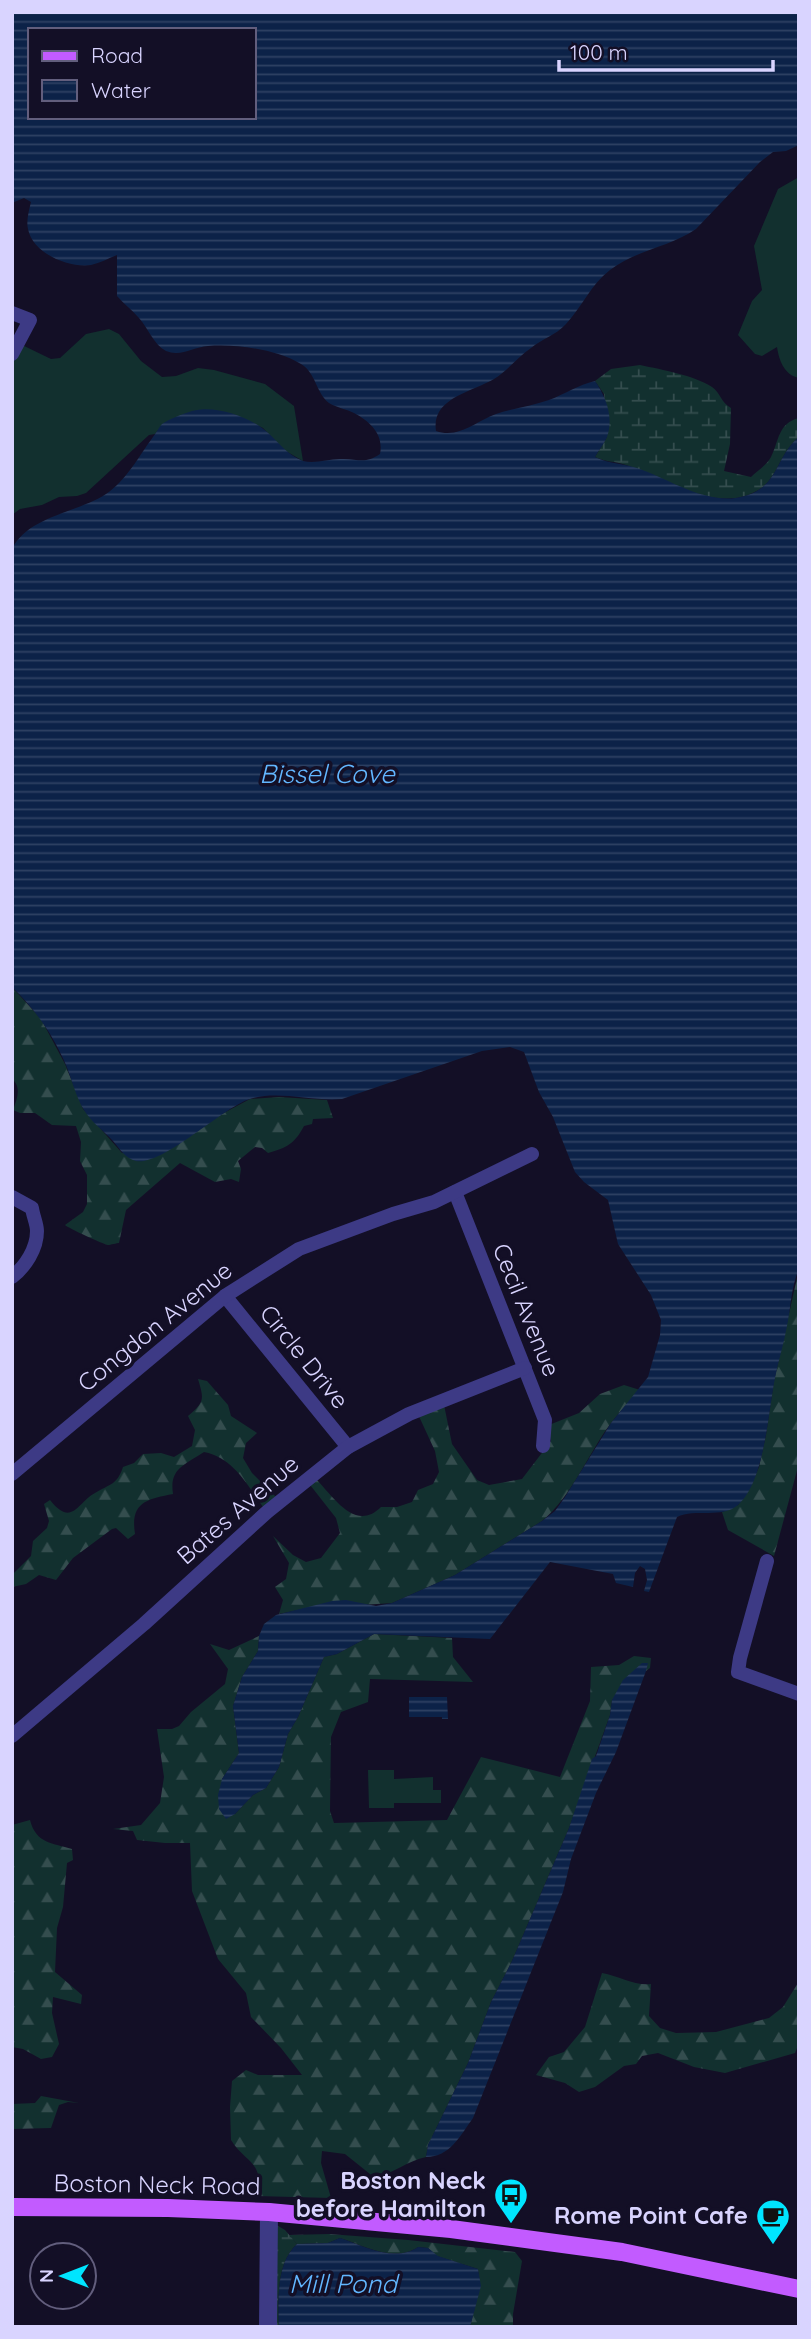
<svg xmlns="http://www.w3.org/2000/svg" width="811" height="2339" font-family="Quicksand,sans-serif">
<defs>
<pattern id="forest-firs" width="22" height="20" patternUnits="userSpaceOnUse" patternTransform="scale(1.75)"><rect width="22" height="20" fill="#12302f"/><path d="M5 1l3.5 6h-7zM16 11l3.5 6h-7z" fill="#344d4e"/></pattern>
<pattern id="wetland-marsh" width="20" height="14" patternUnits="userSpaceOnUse" patternTransform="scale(1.75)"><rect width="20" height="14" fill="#12302f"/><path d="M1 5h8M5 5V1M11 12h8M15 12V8" fill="none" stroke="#344d4e"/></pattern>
<pattern id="water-rules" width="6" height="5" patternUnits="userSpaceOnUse" patternTransform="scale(1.75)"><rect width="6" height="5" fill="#0c2248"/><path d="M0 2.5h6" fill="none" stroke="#2f4163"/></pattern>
</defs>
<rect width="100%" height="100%" fill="#130f26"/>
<g fill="#12302f">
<path d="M799,177v201c-15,-3 -20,-18 -22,-31l-15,9 -7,-2 -17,-19 14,-34 10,-11 -8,-44 24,-57z"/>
<path d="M109,329l10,5 22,27 21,16 14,-1 22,-8 16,2 51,14 29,22 9,55 -19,-11 -21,-22 -28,-13 -16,-4 -56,13 -8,10 -6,1 -63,58 -9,3 -18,1 -17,8 -22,4 -8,6v-161l6,-11 33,16 9,-1 26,-24z"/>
<path d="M368,1770h26v9l39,-2v13h8v13h-47v5h-25z"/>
</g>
<g fill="url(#forest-firs)">
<path d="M12,987l29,32 24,45 18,45 39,44 71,-19 29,-20 28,-15 29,-2 48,3 6,18 -20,1 -1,5 -8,2c-9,17 -17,22 -36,27l-6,-5 -7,-1 -17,14 3,8 -2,13 -8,-3 -16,3 -35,-19 -54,47 -7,33c-2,0 -9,2 -11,2 -5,-1 -40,-17 -43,-20l18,-13 4,-8v-29l-7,-14 1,-19 -5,-16 -24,-1 -17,-12h-15l-7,-3c4,-11 9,-23 -1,-31z"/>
<path d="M799,1269v194l-25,93 -46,-26 -6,-18 16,-7 15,-24 6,-14 7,-32 8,-54z"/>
<path d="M198,1379l9,2 21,24 3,11 26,17 -11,10 -3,15 9,15 27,27 -13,11c-18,-24 -31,-53 -62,-59 -19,13 -35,16 -31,42 -27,5 -43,9 -38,40l-7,5 -12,-11 -4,1 -39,29 -17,22 -17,-5 -13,9 -14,3v-12l19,-19 2,-15 14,-13 2,-7 -5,-17 6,-4c22,28 28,2 45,-7 15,-9 22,-8 28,-26l11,-4 9,-9 18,-1 13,4 18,-11 3,-16 -7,-14c17,-14 16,-17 10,-37z"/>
<path d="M624,1385l16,5c-10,11 -20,21 -29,33 -24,32 -38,72 -69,98l-87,54 -63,28 -89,6 -24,5 4,-14 -8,-13 11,-8 3,-16 -16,-27 20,19 13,7 15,-4 19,-25 -4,-15 -29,-37 8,-3c18,18 40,55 66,29h16l15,-5 6,-12 15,-6 6,-12 -4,-21 -18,-39 27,-7 8,39 25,36 12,5 33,-6 29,-38 -4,-14 2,-2 30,-12 21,-19z"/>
<path d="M374,1634l78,4 1,19 20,25 -103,-3 -2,23 -27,10 -10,25 -1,74 4,12 113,-3 34,-63 79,20 30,-76 1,-34 28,-2 15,-9 17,2 -1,10 -4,3 1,-8 -35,37 -2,15 -41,113 -57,133 -21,41 -23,61 -40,82 -2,12c-18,4 -33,16 -51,21l-30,-24 -23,-3 -1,12 10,35 -74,-2c8,-35 -12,-33 -26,-56l-1,-33 2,-26 14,-11 12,5h44l-21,-27 -30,-31 -5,-24 -28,-34 -26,-68 -2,-48h-25l-28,-3 -4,-9 -20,-2 28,-4 19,-22 4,-26 -7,-48h15l7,-3 12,-14 34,-28 3,-15 -18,-25 19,6 30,-14 -1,15 -16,26 -9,29 6,47 -17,26 13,35 18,-19 13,-7 13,-21 9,-33 10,-17 26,-60 13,-3z"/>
<path d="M30,1820c6,24 23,23 42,29l1,11 -6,3 -4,44 -6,21 -2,44 27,23 -1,9 -28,-7 -1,16 7,31 -7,13 -11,2 -18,-10 -11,-2v-222z"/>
<path d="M799,1929v114l-4,10 -70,20 -31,-6 -36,-14 -16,3 -6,8 -12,2 -29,21 -16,5 -14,-9 -29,-8 13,-18 15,-5 21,-25 17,-54c17,3 33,13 49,11l-2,32 11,12 16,5 40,-1 53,-14 14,-11 15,-24z"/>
<path d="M41,2096l38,7 -11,-1 -9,3 -8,23 -39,1v-25l23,-1z"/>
<path d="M329,2234l79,6 107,12 7,9 -9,53v13h-43l10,-41 -2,-17 -41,-13 -9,-8 -10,-1c-23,16 -53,-1 -78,-9l-12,5 -31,1 -8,-9z"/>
</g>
<g fill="url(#wetland-marsh)">
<path d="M640,365c23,5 53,10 72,22 8,5 9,16 19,21l-1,36 -6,27 27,6c6,-6 16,-12 20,-20 8,-16 7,-34 28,-39v19c-19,15 -21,40 -39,52 -42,27 -94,-11 -134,-24 -11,-4 -21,-3 -31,-8l12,-20 -3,-43 -9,-13 16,-12z"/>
<path d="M273,2223l12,7 12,14c-21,19 -19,56 -18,83h-12z"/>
</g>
<g fill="url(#water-rules)" fill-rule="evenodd">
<path d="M12,12h787v133l-13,6 -13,1 -13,10 -64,67c-26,18 -60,21 -86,41 -19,14 -28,37 -44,54 -10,11 -24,15 -35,24 -13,9 -23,22 -37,31 -22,13 -63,19 -58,52 23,8 40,-10 60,-17 18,-6 36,-8 53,-14 16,-6 29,-15 46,-19 11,16 19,36 12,56 -3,7 -9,14 -12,20 14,7 27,6 42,11 38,13 83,47 123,21 18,-12 20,-37 39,-52v832c-8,18 -8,38 -12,57 -3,18 -9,35 -12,52 -7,34 -10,103 -37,127 -16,14 -43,3 -61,12l-28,75 -5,-1 3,-11 -2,-11 -5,-3 -5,7 -2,14 -17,-4 -3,-9 -63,-12 -60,77 -116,-5 -37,20 -13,3 -26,60 -10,17 -9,33 -13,21 -13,7 -18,19 -9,5 -7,-10 -1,-14 4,-16 17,-26 -6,-47 9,-29 16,-26 1,-15 5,-12 12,-9 56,-14 14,-1 30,6 16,-3 63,-28 87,-54 13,-10 10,-14 46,-74 37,-46 12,-42 1,-15 -10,-25 -33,-51 -10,-44 -24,-18 -9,-10 -22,-55 -14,-25 -15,-40 -14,-5 -28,4 -140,48c-30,3 -66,-10 -95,1 -28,11 -85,66 -111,61 -10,-2 -17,-13 -23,-20 -10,-11 -22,-19 -29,-31 -8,-13 -12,-30 -18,-45 -13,-30 -30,-55 -54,-78v-438c16,-33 65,-36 94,-55 20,-13 33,-38 47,-57 3,-4 6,-10 9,-13 7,-5 21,-10 30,-13 22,-6 52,4 70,17 15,11 23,26 41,33 12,3 25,-2 37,-2 18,-1 24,6 40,-5 4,-19 -9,-32 -26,-41 -7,-4 -17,-5 -25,-10 -13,-10 -13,-30 -28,-39 -25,-15 -64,-20 -93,-18 -15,1 -27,11 -42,5 -12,-6 -18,-23 -27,-33 -7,-8 -15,-14 -22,-22v-41c-8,3 -17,8 -26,10 -22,3 -58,-11 -63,-36 -2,-8 1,-19 3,-27l-7,-4 -12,5zM30,30h224v87h-224z"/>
<path d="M642,1663h6l-2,8 -30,81 -20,41 -25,66 -8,33 -90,226c-13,18 -23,39 -47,39l2,-12 40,-82 23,-61 21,-41 57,-133 23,-69 4,-3 14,-41 2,-15 11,-20z"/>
<path d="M409,1697h38l1,22h-6v-2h-33z"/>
<path d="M340,2238c24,8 55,25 78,9l10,1 10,8 40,13 3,17 -11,41h-191c-1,-27 -3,-64 18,-83l31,-1z"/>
</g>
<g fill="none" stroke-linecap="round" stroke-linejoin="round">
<g stroke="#3d3a85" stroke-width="14">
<path d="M12,313l18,7 -18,34"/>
<path d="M455,1192l90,228 -2,26"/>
<path d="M12,1197l20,11c1,8 5,16 5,23 0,18 -12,36 -25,46"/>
<path d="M225,1296l123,151"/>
<path d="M12,1474l213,-178 74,-47 94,-35 41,-12 98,-48"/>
<path d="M767,1561l-27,97 -2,14 61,22"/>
<path d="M12,1736l132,-112 123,-112 81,-65 61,-33 116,-46"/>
</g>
<path stroke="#3d3a85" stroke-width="18" d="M268,2327l1,-115"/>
<path stroke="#c25bff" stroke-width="18" d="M12,2207l156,1 101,4 182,17 171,23 177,37"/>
</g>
<defs>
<g id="bus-pin" transform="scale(1.75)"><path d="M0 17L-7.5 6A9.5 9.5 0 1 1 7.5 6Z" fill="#00e5ff" stroke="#130f26"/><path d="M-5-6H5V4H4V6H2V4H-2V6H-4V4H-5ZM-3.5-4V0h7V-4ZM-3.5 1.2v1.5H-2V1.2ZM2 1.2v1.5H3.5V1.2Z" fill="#111"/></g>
<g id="cafe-pin" transform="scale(1.75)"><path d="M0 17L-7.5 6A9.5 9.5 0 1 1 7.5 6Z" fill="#00e5ff" stroke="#130f26"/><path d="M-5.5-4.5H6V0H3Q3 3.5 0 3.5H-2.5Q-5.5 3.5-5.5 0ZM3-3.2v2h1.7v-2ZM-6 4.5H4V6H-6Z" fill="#111"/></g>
</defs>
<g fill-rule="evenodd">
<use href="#bus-pin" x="511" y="2195"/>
<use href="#cafe-pin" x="773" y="2216"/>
</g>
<g text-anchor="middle" stroke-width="7" stroke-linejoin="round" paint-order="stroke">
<g font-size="24" fill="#d9d4ff" stroke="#130f26">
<text transform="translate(526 1310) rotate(68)" y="8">Cecil Avenue</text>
<text transform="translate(155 1327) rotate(-39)" y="8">Congdon Avenue</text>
<text transform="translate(304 1357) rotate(51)" y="8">Circle Drive</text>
<text transform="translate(238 1510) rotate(-41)" y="8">Bates Avenue</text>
<text transform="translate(157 2185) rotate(1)" y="8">Boston Neck Road</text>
</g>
<g font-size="24" font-weight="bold" fill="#d9d4ff" stroke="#130f26" text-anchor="end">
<text x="486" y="2189">Boston Neck<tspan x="486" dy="28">before Hamilton</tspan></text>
<text x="748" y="2224">Rome Point Cafe</text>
</g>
<g font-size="26" font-style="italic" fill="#62b6ff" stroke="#130f26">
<text x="327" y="783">Bissel Cove</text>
<text x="343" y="2293">Mill Pond</text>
</g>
</g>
<rect width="811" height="2339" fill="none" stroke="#d9d4ff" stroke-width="28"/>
<rect x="28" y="28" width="228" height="91" fill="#130f26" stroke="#625e7d" stroke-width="2"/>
<rect x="42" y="51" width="35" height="10" fill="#c25bff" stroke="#625e7d" stroke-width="2"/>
<text x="91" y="63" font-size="21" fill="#d9d4ff">Road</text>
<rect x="42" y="80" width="35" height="21" fill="url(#water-rules)" stroke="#625e7d" stroke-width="2"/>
<text x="91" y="98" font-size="21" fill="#d9d4ff">Water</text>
<g transform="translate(63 2276) rotate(270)"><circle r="33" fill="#130f26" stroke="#625e7d" stroke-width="2"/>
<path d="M0-5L12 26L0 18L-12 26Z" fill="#00e5ff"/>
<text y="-10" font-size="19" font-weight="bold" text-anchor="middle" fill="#d9d4ff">N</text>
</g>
<path d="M559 60v10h214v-10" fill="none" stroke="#d9d4ff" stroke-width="3.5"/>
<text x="570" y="60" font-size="21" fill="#d9d4ff" stroke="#130f26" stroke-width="5" paint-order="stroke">100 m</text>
</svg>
